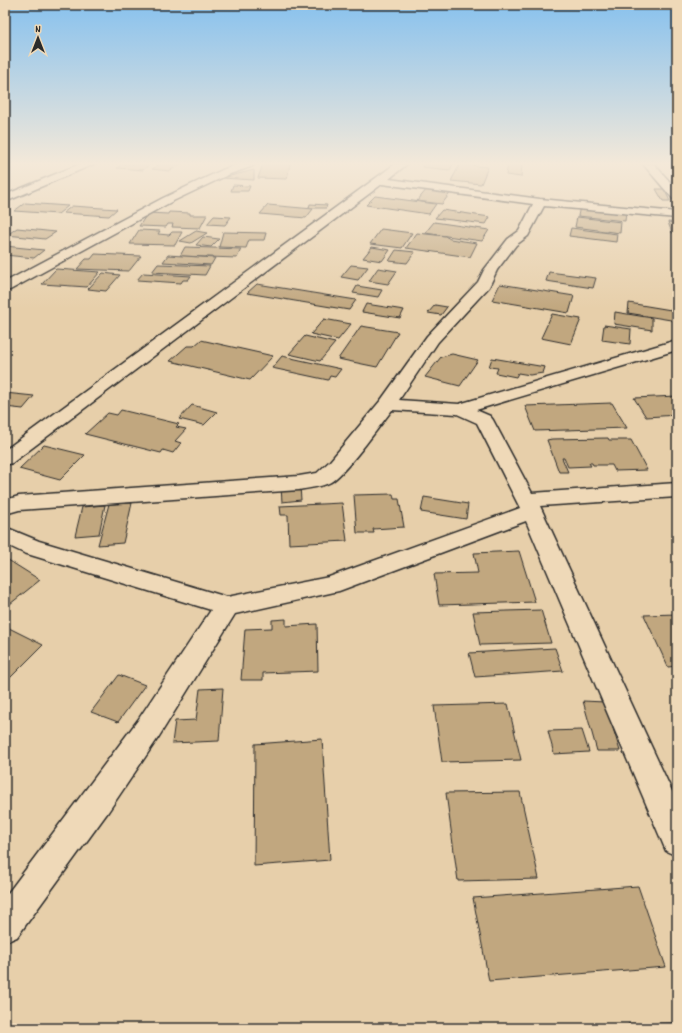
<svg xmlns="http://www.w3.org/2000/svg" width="682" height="1033" font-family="Dekko,sans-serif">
<rect width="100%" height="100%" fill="#e7cfaa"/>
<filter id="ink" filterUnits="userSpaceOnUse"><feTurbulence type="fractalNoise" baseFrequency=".025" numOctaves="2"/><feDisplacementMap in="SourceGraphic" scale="8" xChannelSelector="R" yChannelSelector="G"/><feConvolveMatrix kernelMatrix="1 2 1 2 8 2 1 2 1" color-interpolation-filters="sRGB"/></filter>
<g filter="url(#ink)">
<g fill="#c1a77f" stroke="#2b2b2b">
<path d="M122,164h28l-7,6 -26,-2z"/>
<path d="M160,164h21l-12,7 -17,-2z"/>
<path d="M263,164h27l-3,15 -29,-1z"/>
<path d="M424,164h29l-3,6 -28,-3z"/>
<path d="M460,164l28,3 -7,17 -30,-3z"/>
<path d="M508,164l14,1 -1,12 -15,-2z"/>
<path d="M254,170v10l-32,-2z"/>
<path d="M233,185l17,1 -2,5h-17z"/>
<path d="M427,189l24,3 -9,12 -25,-3z"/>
<path d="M656,189h8l6,12h-7z"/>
<path d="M375,196l61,8 -7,10 -63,-9z"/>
<path d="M25,203l43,3 -10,8 -44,-3z"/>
<path d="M310,204l17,1 -1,3h-17z"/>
<path d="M268,205l45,4 -7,9 -46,-4z"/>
<path d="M72,206l45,3 -8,7 -46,-3z"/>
<path d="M580,206l46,6 -1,9 -47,-5z"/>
<path d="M442,210l48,7 -4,7 -51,-6z"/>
<path d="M169,212l21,1v2h17l-7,13 -28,-1 1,-3h-5l-2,3 -27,-1 9,-13 20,1z"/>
<path d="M214,216l17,1 -6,8 -18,-1z"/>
<path d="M577,217l44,5 -1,11 -45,-6z"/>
<path d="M434,222l55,8 -7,11 -57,-8z"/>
<path d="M668,222l9,1v10h-5z"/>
<path d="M17,228l39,4 -11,7 -38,-4z"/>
<path d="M571,228l46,6 -1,8 -47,-6z"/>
<path d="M381,229l31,4 -10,15 -32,-4z"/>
<path d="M139,230l21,1 -2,3 11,1 3,-3h10l-7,13 -45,-1z"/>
<path d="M196,231l11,2 -16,10 -11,-2z"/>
<path d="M223,232l43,1 -2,7h-15l-3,8 -27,-1z"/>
<path d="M417,233l28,3 5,3 27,4 -7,14 -64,-9z"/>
<path d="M203,237l16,2 -8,8 -15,-2z"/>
<path d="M5,246l39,4 -10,8 -29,-3z"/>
<path d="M185,247l56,2 -4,9 -57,-2z"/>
<path d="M372,247l18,3 -8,11 -19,-3z"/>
<path d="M396,250l19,2 -8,11 -18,-2z"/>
<path d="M95,254l46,2 -12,15 -52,-2 9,-10h5z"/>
<path d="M168,255l47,3 -4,7 -48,-3z"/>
<path d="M158,264l52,2 -5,9 -53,-3z"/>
<path d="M351,265l17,2 -10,13 -17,-3z"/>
<path d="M378,268l19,3 -9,13 -19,-3z"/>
<path d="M56,269l44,3 -13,15 -45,-3z"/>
<path d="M549,272l47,6 -3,10 -47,-7z"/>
<path d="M103,273l17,2 -14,16 -18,-2z"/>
<path d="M143,273l48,3 -3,4h-5l-2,3 -44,-3z"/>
<path d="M257,284l99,16 -7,10 -102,-17z"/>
<path d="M500,284l74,12 -5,17 -77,-13z"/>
<path d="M357,286l25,4 -4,7 -25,-4z"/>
<path d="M629,303l48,8v10l-49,-8z"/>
<path d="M366,304l38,6 -4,8 -38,-6z"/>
<path d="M435,305l12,2 -6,8 -13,-2z"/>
<path d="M615,312l37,6v12l-38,-6z"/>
<path d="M552,314l29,5 -10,25 -30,-6z"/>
<path d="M324,319l27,5 -13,16 -27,-6z"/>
<path d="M604,325l27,4 -1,15 -28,-4z"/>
<path d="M361,326l37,6 -21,35 -39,-8z"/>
<path d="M305,336l30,7 -15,18 -31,-7z"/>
<path d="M201,340l72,16 -23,24 -80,-19 17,-15h7z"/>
<path d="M452,354l26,6 -18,26 -35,-9 16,-20z"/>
<path d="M282,356l59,13 -6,8 -5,-1 -2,4 -56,-12z"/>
<path d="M492,358l53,9 -2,6 -13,2 -12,-2 -2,4 -20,-4 2,-5 -9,-1z"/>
<path d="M5,393l29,3 -11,13 -18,-2z"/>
<path d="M677,396v19l-31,2 -12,-19z"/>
<path d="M612,403l15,25 -92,3 -10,-25z"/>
<path d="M192,405l25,7 -13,13 -25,-6z"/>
<path d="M121,410l58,14 -3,3 10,2 -11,12 6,2 -8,10 -10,-3 -2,3 -76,-19 23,-21 9,2z"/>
<path d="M608,438l1,2h22l16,30 -32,1 -3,-6h-19l-1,-2h-3l2,3 -23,1 -4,-9h-2l6,14h-9l-12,-32 5,-1z"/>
<path d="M44,445l41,10 -25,25 -41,-11z"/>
<path d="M300,486l1,14 -19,2 -1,-15z"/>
<path d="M393,494l1,5h5l5,28 -31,2 1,4h-17l-3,-38z"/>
<path d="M424,497l44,7 -2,15 -45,-7z"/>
<path d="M132,503l-9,40 -25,2 11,-41z"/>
<path d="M342,503l5,38 -58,3 -1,-29h-7l-1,-9z"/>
<path d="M105,505l-6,29 -24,2 7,-29z"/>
<path d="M519,551l16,51 -96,3 -5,-31 44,-1 -4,-20z"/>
<path d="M5,558l35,22 -35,28z"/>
<path d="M541,610l10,33 -71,2 -7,-33z"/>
<path d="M677,614v52l-9,1 -24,-52z"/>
<path d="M286,619v7l31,-2 1,47 -55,2v7h-22l4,-51 27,-1v-8z"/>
<path d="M5,626l38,19 -38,38z"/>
<path d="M555,648l8,23 -88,6 -6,-24z"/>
<path d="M119,675l26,10 -27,37 -27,-10z"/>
<path d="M223,688l-4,53 -47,2 3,-22 21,-1 4,-31z"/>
<path d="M583,701l22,1 15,49h-23z"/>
<path d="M508,704l13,56 -79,2 -8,-56z"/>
<path d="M582,730l7,22 -35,2 -6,-23z"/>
<path d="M322,739l8,121 -76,6 1,-122z"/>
<path d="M520,792l19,87 -81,2 -12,-88z"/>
<path d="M638,886l28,81 -177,14 -16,-83z"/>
<path d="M677,1023v5h-48l-1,-4z"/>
</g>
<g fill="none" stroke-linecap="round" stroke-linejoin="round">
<g stroke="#2b2b2b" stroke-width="3">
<g id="street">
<path d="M80,164h14l-89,38v-7z"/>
<path d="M239,164h16l-2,2 -23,8 -59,28 -161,88 -5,1v-9l158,-84 59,-28z"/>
<path d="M395,164h12l-18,15 151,20 137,13v6l-133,-12 -16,30 -12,9 -19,25 -8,17 -51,55 -39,58 60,4 218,-64v10l-201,60 14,6 3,4 39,73 145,-10v14l-137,9 137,296v54l-11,-5 -140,-330 -187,70 -104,23 -77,124 -50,74 -91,125 -12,5v-45l133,-177 73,-110 -187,-57 -19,-9v-17l34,14 188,56 102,-20 191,-69 -43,-85 -20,-9 -65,-4c-12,15 -48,66 -63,73 -8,4 -21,5 -30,7l-280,20 -14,4v-14l14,-4 280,-20 18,-3 13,-12 51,-61 46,-64 51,-54 6,-12 24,-31 11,-8 14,-27 -151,-20 -370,279 -7,2v-15z"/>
<path d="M643,164h11l23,26v10l-4,-1z"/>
</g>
</g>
<use href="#street" fill="#efd9b8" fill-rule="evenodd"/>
</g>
</g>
<linearGradient id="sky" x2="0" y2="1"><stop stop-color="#87c1ee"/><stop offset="0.53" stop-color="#f4e9d9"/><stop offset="1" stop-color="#f4e9d9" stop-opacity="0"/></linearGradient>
<rect width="682" height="309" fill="url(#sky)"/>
<rect width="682" height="1033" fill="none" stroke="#efd9b8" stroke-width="20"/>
<rect x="10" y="10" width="662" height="1013" fill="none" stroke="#2b2b2b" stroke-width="1.5" filter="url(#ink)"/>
<g transform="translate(38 38)" stroke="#efd9b8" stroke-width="3" paint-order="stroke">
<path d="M0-3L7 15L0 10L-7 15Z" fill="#2b2b2b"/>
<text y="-6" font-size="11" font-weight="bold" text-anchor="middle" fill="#2b2b2b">N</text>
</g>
</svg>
